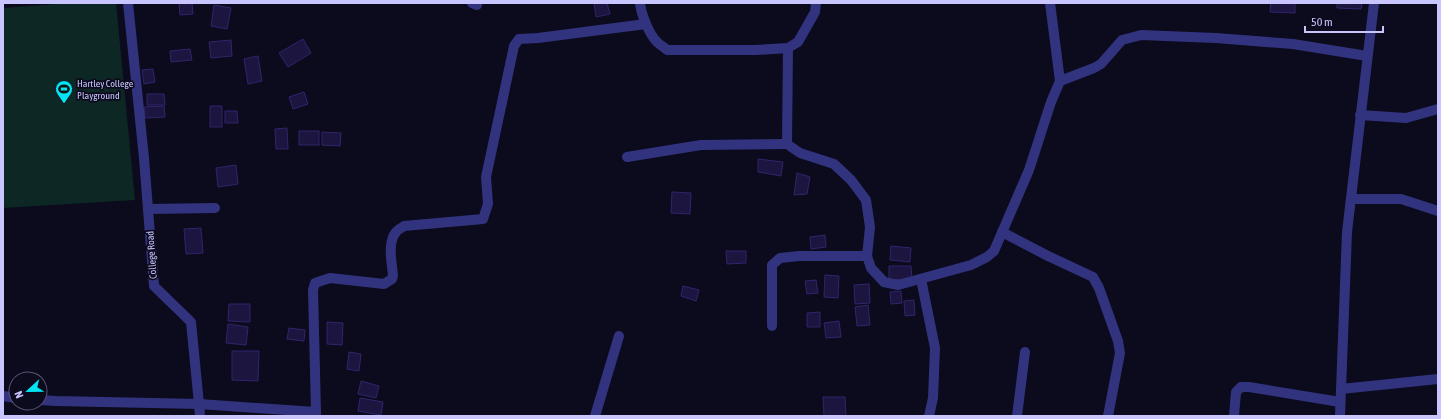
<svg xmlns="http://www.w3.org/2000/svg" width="1441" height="419" font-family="'Asap Condensed',sans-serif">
<rect width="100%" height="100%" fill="#0c0a1d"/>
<path fill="#0d2725" d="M70,3h46l19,197 -132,8v-200z"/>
<g fill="#1b153f" stroke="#30256c">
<path d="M179,3h13l1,11 -13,1z"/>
<path d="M594,3h13l3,11 -14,3z"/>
<path d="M1271,3h24v10l-25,-1z"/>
<path d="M1337,3h25l-1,6 -24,-1z"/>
<path d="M214,5l17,3 -4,21 -16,-3z"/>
<path d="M303,39l8,14 -23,14 -9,-14z"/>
<path d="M231,40l1,16 -21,2 -2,-16z"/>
<path d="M190,49l2,11 -21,2 -1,-11z"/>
<path d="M258,56l4,25 -14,3 -4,-25z"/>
<path d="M153,69l2,13 -11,2 -2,-14z"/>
<path d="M304,92l4,12 -15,5 -4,-12z"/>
<path d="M147,94h17l1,11h-18z"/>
<path d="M164,106l1,11 -20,1 -1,-11z"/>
<rect x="210" y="106" width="12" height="21"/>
<path d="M225,111h12l1,12h-13z"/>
<path d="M287,128l1,21h-12l-1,-20z"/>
<rect x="299" y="131" width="20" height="14"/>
<path d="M322,132l19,1 -1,13 -18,-1z"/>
<path d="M758,159l25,3 -2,14 -23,-4z"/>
<path d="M236,165l2,19 -20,3 -2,-19z"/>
<path d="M797,173l13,4 -3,17 -13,1z"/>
<path d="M672,192l19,1 -1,21 -19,-1z"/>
<path d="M201,228l2,25 -17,1 -2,-25z"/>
<path d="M825,235l1,12 -15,2 -1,-12z"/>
<path d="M891,246l20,2 -1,14 -20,-2z"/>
<path d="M726,251h20v12l-19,1z"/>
<path d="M889,266h22l1,13 -23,1z"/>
<path d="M825,275l14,1 -1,22 -14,-1z"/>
<path d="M816,280l2,13 -11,1 -2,-13z"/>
<path d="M869,284l1,19 -15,1 -1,-19z"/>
<path d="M683,286l16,4 -3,11 -15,-5z"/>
<path d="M901,291l1,12 -11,1 -1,-12z"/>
<path d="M914,300l1,15 -10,1 -1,-15z"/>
<path d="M229,304h21v18l-22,-1z"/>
<path d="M868,305l2,20 -13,1 -2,-19z"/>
<path d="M820,312v15h-13v-14z"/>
<path d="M839,321l2,16 -15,1 -2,-15z"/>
<path d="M327,322l16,1 -1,22 -15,-1z"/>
<path d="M228,324l20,3 -2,18 -20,-2z"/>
<path d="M289,328l16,2 -1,11 -17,-2z"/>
<path d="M232,351h27l-1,30 -26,-1z"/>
<path d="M349,352l12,2 -2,17 -12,-2z"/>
<path d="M361,381l18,5 -3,12 -18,-4z"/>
<path d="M823,397h22l1,19h-22z"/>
<path d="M360,398l23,4 -2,13 -23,-4z"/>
</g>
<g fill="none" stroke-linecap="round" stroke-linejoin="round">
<g stroke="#32337f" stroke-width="10">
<path d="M472,3l5,2"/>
<path d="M640,3c1,11 9,31 17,39 3,3 7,5 10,8h89l32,-2 10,-6 17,-30 1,-9"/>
<path d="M1050,3l10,78"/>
<path d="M788,48l-1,96 13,9 34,11 17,16 15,20 4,27 -3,29 4,12 13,14 14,3 73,-20 16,-8 7,-6 35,-81 22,-68 9,-21 34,-13 7,-4 21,-24 19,-5 75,3 77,6 74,12"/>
<path d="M1360,115l46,3 32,-9"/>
<path d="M627,157l74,-12 86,-1"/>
<path d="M1351,199h50l37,12"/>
<path d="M148,209l67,-1"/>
<path d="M1002,232l46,24 45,21 6,11 19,53 2,12 -12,63"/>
<path d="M921,279l14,69 -2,50 -4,18"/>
<path d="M772,326v-61l8,-7 19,-2h68"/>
<path d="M1341,389l97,-10"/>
<path d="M3,396l13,2"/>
<path d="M40,400l16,1 143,3 -8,-82 -37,-36 -10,-128 -16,-155"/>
<path d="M316,412l-3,-122 2,-7 15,-5 54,6 8,-5 1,-3c-1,-13 -6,-33 3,-44 2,-3 6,-4 8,-6l79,-7 5,-15 -2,-27 28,-131 5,-7 19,-1 108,-14"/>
<path d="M200,416l-1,-12 117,8v4"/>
<path d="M595,416l24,-80"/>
<path d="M1017,416l8,-64"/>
<path d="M1234,416l2,-24 5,-5h8l91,15"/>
<path d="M1340,416l7,-184 27,-229"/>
</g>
</g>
<defs>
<g id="stadium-pin" transform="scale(0.9)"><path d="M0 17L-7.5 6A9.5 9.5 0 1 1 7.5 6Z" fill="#00e5f1" stroke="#0c0a1d"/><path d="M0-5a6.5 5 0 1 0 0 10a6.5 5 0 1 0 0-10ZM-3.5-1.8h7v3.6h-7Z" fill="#111"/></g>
</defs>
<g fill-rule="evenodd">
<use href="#stadium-pin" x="64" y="89"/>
</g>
<g text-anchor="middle" stroke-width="3.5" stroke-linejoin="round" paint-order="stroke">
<g font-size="10" fill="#c9c6ff" stroke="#0c0a1d" text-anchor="start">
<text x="77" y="87">Hartley College<tspan x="77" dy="12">Playground</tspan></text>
</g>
<g font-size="10" fill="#c9c6ff" stroke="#0c0a1d">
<text transform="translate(151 255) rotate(-94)" y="4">College Road</text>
</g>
</g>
<rect width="1441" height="419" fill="none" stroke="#c9c6ff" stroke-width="8"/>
<g transform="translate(28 391) rotate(248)"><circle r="19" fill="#0c0a1d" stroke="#585577"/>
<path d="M0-3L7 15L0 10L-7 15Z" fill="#00e5f1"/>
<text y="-6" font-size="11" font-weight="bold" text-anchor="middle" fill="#c9c6ff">N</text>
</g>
<path d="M1305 26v6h78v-6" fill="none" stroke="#c9c6ff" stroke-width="2"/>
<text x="1311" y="26" font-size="12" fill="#c9c6ff" stroke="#0c0a1d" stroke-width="3" paint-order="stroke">50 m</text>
</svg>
